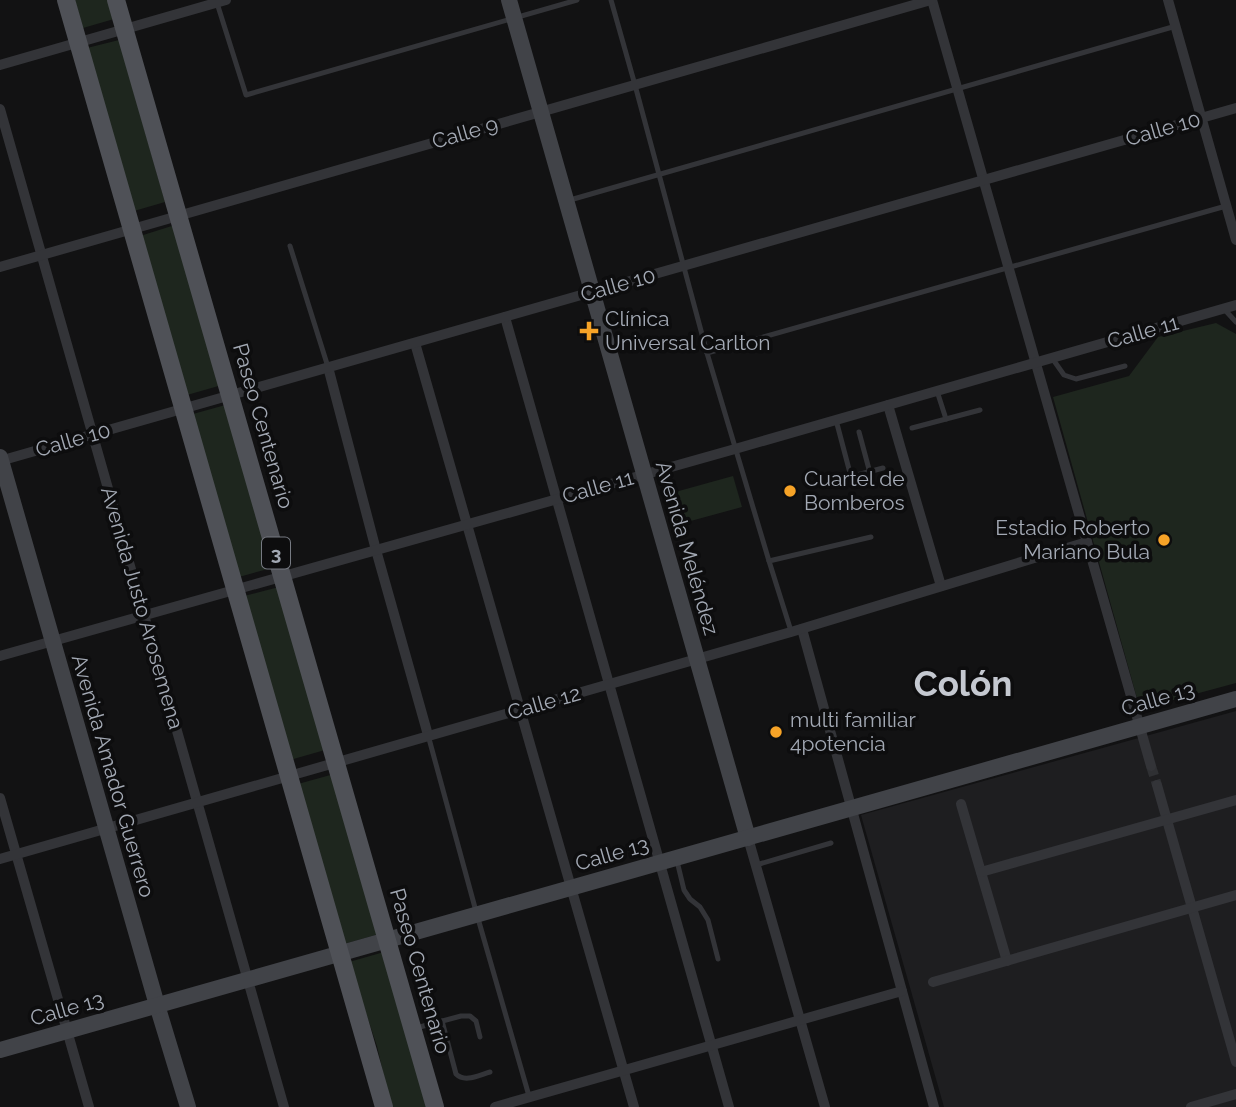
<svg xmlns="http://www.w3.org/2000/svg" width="1236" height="1107" font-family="Raleway,sans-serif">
<rect width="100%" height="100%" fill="#121213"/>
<path fill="#1e1e20" d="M1236,711v396h-292l-83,-292z"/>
<g fill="#1e261e">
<path d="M75,0h33l6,19 -31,9z"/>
<path d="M119,40l46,162 -31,9 -47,-163z"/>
<path d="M175,225l47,160 -35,10 -47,-159z"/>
<path d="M1216,323l20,11v349l-96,26 -87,-312 76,-21 29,-39z"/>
<path d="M229,404l46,163 -36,10 -46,-163z"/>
<path d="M733,476l9,31 -66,18 -8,-31z"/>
<path d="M279,587l46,163 -35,10 -46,-164z"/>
<path d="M334,774l45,160 -35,10 -46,-160z"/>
<path d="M384,952l45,155h-38l-14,-61 -28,-84z"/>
</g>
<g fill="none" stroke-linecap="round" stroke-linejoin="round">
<path stroke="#2f3033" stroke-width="10" stroke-dasharray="10 5" stroke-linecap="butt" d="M1151,766l6,19"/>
<g stroke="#333438" stroke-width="5">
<path d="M611,0l24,85 72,268 62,208 102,-24"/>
<path d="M217,3l29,92 331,-95"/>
<path d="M570,200l606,-174"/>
<path d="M290,246l38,121"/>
<path d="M1224,309l12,13"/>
<path d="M707,353l519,-147"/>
<path d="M1052,358l12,17 12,4 49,-13"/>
<path d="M937,391l9,28"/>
<path d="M836,420l14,53 7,2 26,-7"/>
<path d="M912,428l68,-18"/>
<path d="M859,432l11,41"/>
<path d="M769,561l22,70"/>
<path d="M428,735l49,180 52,181"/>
<path d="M677,861l7,29 6,9 10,8 8,13 10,39"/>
<path d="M756,865l75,-22"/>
<path d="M442,1021l14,53c9,9 23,1 34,-2"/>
<path d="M416,1028l45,-12h9l6,5 4,16"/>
</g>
<g stroke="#333438" stroke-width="10">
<path d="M932,0l219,766"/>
<path d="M1168,0l68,240"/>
<path d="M0,65l226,-65"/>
<path d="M0,109l284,998"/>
<path d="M0,267l931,-267"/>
<path d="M505,317l224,790"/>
<path d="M415,343l219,764"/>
<path d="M328,367l48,183 52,185"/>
<path d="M888,405l53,181"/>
<path d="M0,461l1236,-353"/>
<path d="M802,629l132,478"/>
<path d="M0,656l735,-207 501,-144"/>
<path d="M1157,785l79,277"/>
<path d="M0,798l89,309"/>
<path d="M961,804l46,157"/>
<path d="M748,838l77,269"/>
<path d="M0,859l791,-227 296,-90"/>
<path d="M981,872l255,-72"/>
<path d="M933,982l303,-87"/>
<path d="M495,1107l407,-116"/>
<path d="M1191,1107l45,-13"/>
</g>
<g stroke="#414348" stroke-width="16">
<path d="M509,0l239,838"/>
<path d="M0,457l157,548 31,102"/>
<path d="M0,1050l1236,-351"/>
</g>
<g stroke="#4f5157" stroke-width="18">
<path d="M66,0l318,1107"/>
<path d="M116,0l319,1107"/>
</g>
</g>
<g fill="#f6a327" stroke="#0d0d0e" stroke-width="2.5">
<path d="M585.5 320.5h7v7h7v7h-7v7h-7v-7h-7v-7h7z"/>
<circle cx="790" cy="491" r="7"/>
<circle cx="1164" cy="540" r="7"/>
<circle cx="776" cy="732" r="7"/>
</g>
<g text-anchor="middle" stroke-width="7" stroke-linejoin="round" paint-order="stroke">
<rect fill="#0d0d0e" stroke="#767a82" stroke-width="2" x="262" y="537.5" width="28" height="31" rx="5"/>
<g font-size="19" font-weight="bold" fill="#a3a9b4">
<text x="276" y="560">3</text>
</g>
<g font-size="21" fill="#a3a9b4" stroke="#0d0d0e">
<text transform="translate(1163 129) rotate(-16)" y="7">Calle 10</text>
<text transform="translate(465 133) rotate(-16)" y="7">Calle 9</text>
<text transform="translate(618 285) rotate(-16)" y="7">Calle 10</text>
<text transform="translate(1143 332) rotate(-16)" y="7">Calle 11</text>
<text transform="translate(263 426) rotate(74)" y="7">Paseo Centenario</text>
<text transform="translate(73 440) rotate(-16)" y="7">Calle 10</text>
<text transform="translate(598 487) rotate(-16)" y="7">Calle 11</text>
<text transform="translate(687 548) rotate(74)" y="7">Avenida Meléndez</text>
<text transform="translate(142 608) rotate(74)" y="7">Avenida Justo Arosemena</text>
<text transform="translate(1158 699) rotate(-16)" y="7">Calle 13</text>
<text transform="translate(544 703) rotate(-16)" y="7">Calle 12</text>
<text transform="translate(113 776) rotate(74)" y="7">Avenida Amador Guerrero</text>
<text transform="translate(612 854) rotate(-16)" y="7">Calle 13</text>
<text transform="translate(420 971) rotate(74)" y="7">Paseo Centenario</text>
<text transform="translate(67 1009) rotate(-16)" y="7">Calle 13</text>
</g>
<g font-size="21" fill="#a3a9b4" stroke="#0d0d0e" text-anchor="start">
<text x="605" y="326">Clínica<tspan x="605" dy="24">Universal Carlton</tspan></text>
<text x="804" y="486">Cuartel de<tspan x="804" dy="24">Bomberos</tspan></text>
<text x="1150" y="535" text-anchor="end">Estadio Roberto<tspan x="1150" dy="24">Mariano Bula</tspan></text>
<text x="790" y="727">multi familiar<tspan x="790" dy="24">4potencia</tspan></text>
</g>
<g font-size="35" font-weight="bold" fill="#c4c8d0" stroke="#0d0d0e">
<text x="963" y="696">Colón</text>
</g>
</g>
</svg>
